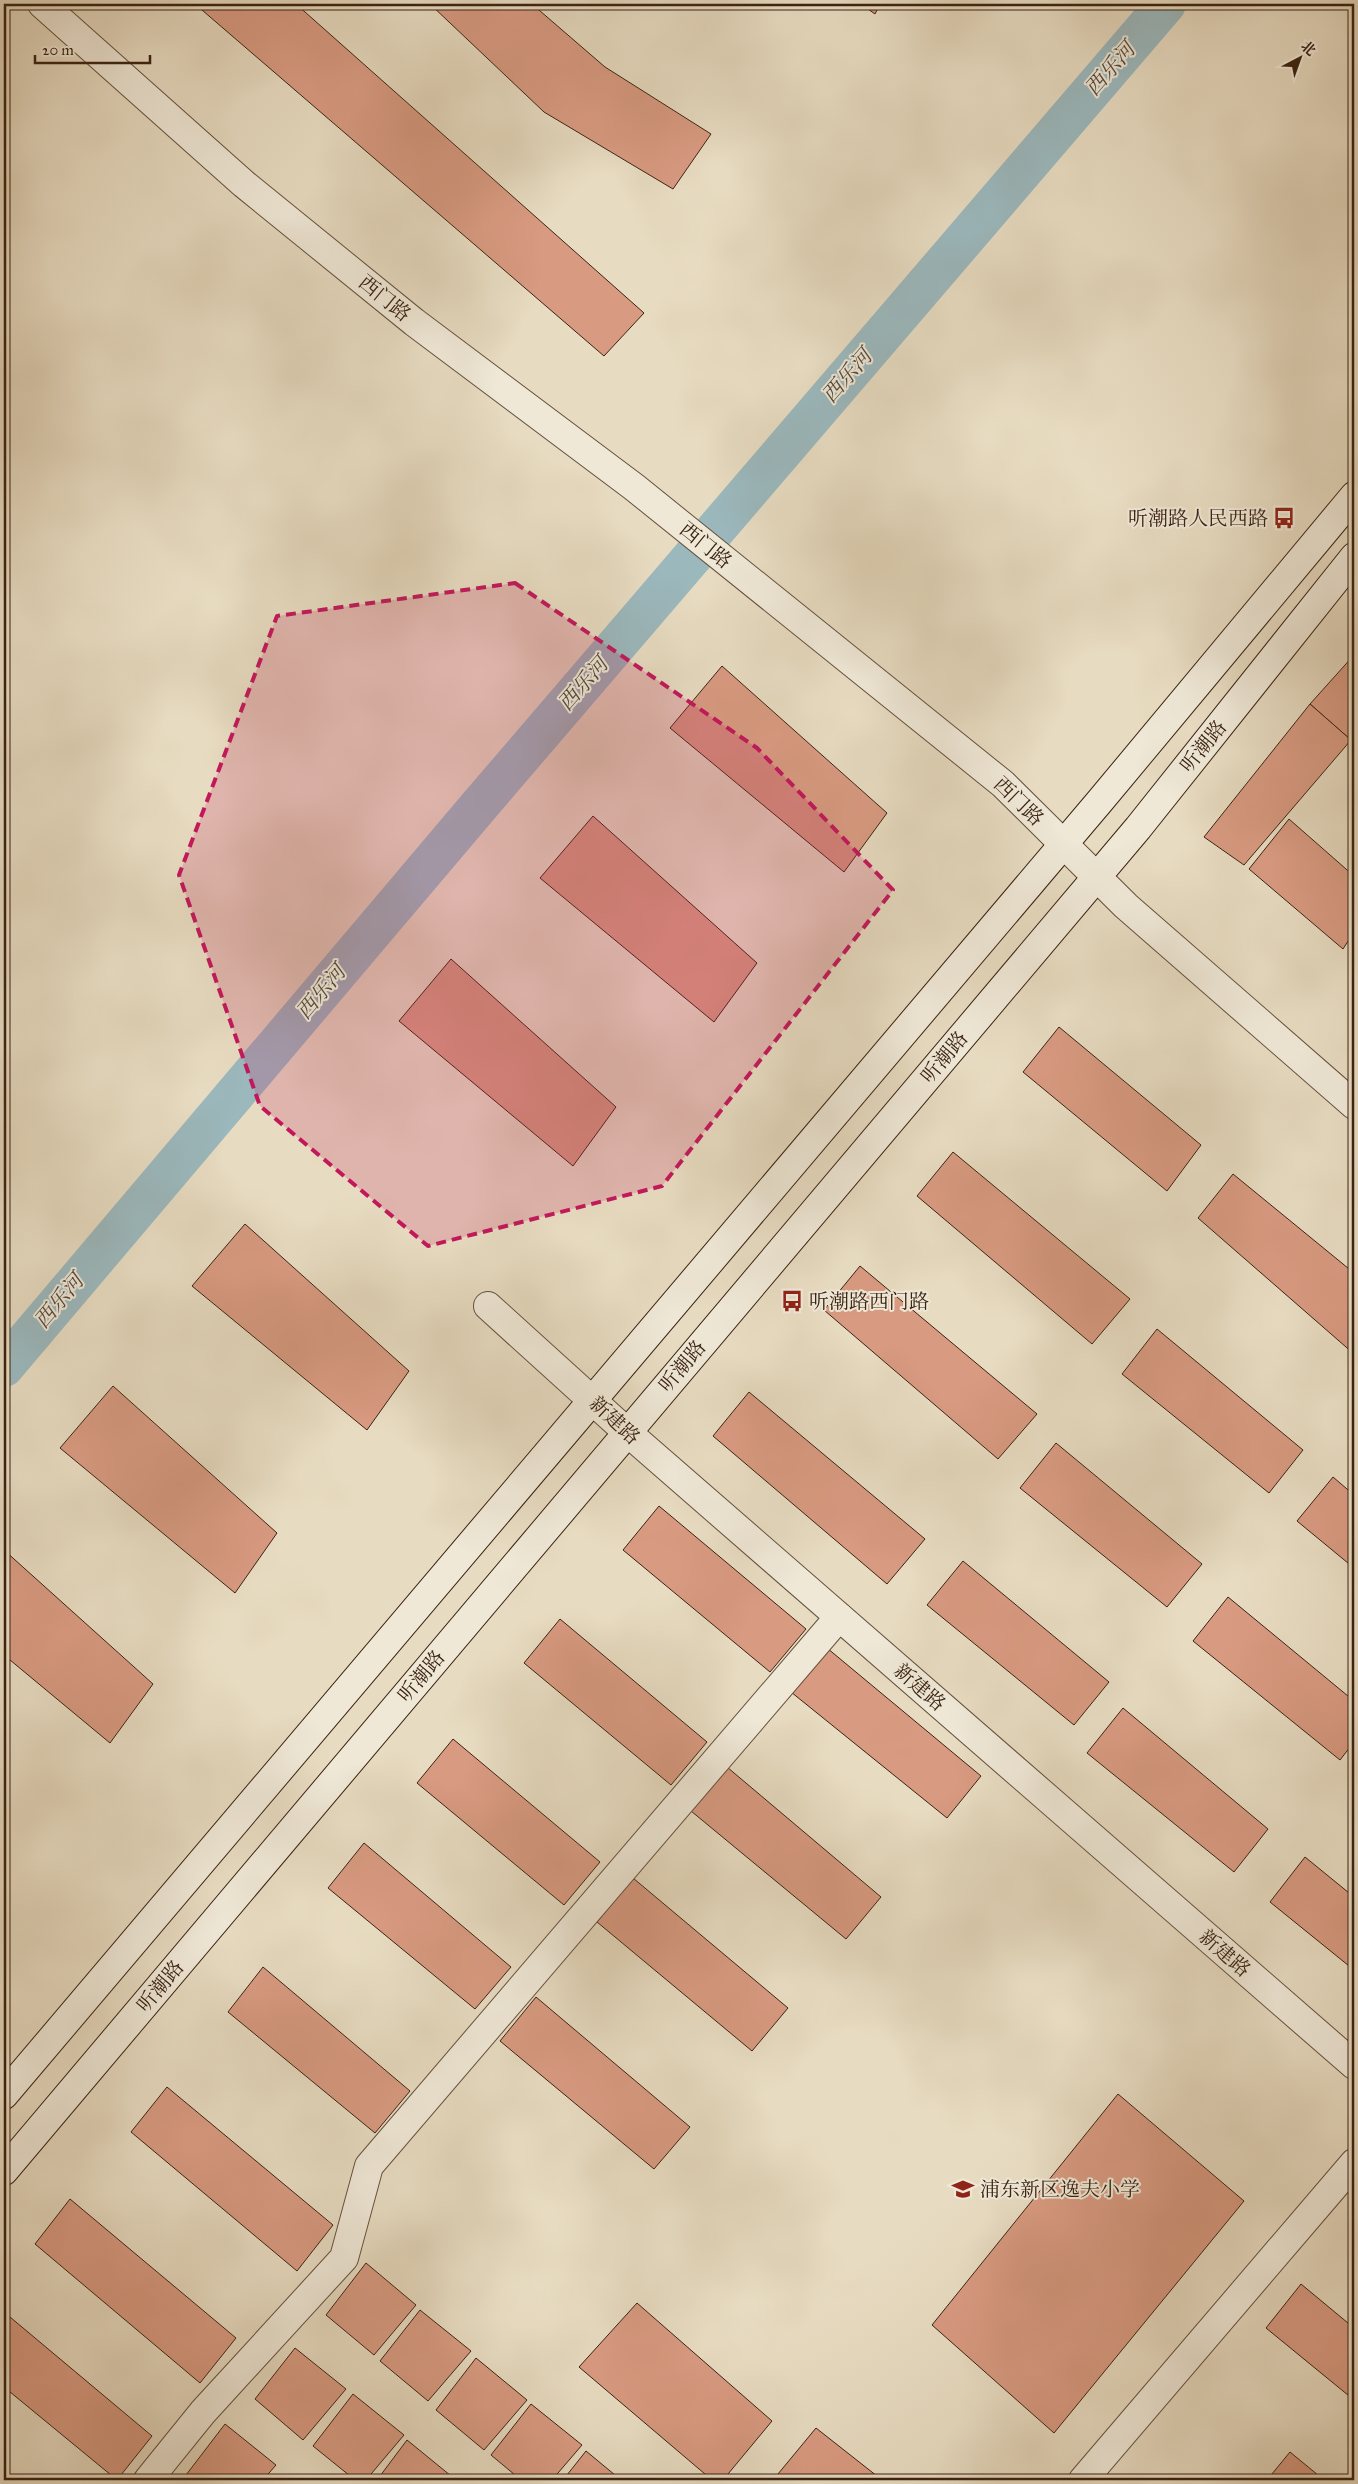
<svg xmlns="http://www.w3.org/2000/svg" width="1358" height="2484" font-family="'IM FELL Great Primer','Noto Serif SC',serif">
<rect width="100%" height="100%" fill="#e7dbc1"/>
<filter id="stains"><feTurbulence type="fractalNoise" baseFrequency=".004" numOctaves="4"/><feColorMatrix values="0 0 0 0 .2 0 0 0 0 .09 0 0 0 0 .02 0 0 0 .5 -.17"/></filter>
<radialGradient id="worn" r=".72"><stop offset=".6" stop-color="#630" stop-opacity="0"/><stop offset="1" stop-color="#630" stop-opacity=".3"/></radialGradient>
<g fill="none" stroke-linecap="round" stroke-linejoin="round">
<path stroke="#9bb8bd" stroke-width="40" d="M4,1367l474,-560 688,-803"/>
</g>
<g fill="#d89a81" stroke="#3b2312">
<path d="M195,4h101l348,309 -40,43z"/>
<path d="M430,4h102l73,63 106,67 -38,55 -129,-77z"/>
<path d="M861,4h19l-5,10z"/>
<path d="M1354,655v81l-3,4 -41,-36z"/>
<path d="M722,666l165,147 -43,59 -174,-144z"/>
<path d="M1310,704l41,36 -107,125 -40,-28z"/>
<path d="M593,816l164,147 -43,59 -174,-144z"/>
<path d="M1289,819l65,57v56l-11,17 -94,-80z"/>
<path d="M451,959l165,148 -43,59 -174,-145z"/>
<path d="M1059,1027l142,118 -34,46 -144,-119z"/>
<path d="M953,1152l177,147 -38,45 -175,-148z"/>
<path d="M1233,1174l121,99v81l-156,-136z"/>
<path d="M245,1224l164,147 -42,59 -175,-144z"/>
<path d="M860,1266l177,148 -39,45 -174,-149z"/>
<path d="M1157,1329l146,121 -34,43 -147,-119z"/>
<path d="M113,1386l164,147 -42,60 -175,-145z"/>
<path d="M749,1392l176,147 -38,45 -174,-148z"/>
<path d="M1056,1443l146,121 -35,43 -147,-119z"/>
<path d="M1333,1477l21,18v73l-57,-47z"/>
<path d="M659,1506l147,123 -36,43 -147,-122z"/>
<path d="M4,1550l149,134 -43,59 -106,-88z"/>
<path d="M963,1561l146,121 -35,43 -147,-120z"/>
<path d="M1228,1597l126,104v41l-14,18 -147,-119z"/>
<path d="M560,1619l147,123 -36,43 -147,-122z"/>
<path d="M827,1648l154,128 -34,42 -156,-126z"/>
<path d="M1123,1708l145,121 -34,43 -147,-119z"/>
<path d="M453,1739l147,123 -36,43 -147,-122z"/>
<path d="M727,1767l154,130 -35,42 -155,-128z"/>
<path d="M364,1843l147,124 -36,42 -147,-121z"/>
<path d="M1305,1857l49,40v73l-84,-68z"/>
<path d="M633,1878l155,130 -36,43 -155,-129z"/>
<path d="M263,1967l147,124 -35,42 -147,-121z"/>
<path d="M536,1997l154,130 -36,42 -154,-128z"/>
<path d="M167,2087l166,138 -36,46 -166,-139z"/>
<path d="M1118,2094l126,107 -190,232 -122,-108z"/>
<path d="M70,2199l166,139 -36,45 -165,-139z"/>
<path d="M366,2263l50,42 -42,50 -48,-40z"/>
<path d="M1301,2284l53,44v72l-88,-72z"/>
<path d="M637,2303l135,118 -49,59h-11l-133,-113z"/>
<path d="M420,2310l51,41 -43,50 -48,-40z"/>
<path d="M4,2312l148,124 -35,44 -113,-93z"/>
<path d="M295,2348l51,41 -43,51 -48,-41z"/>
<path d="M476,2358l51,42 -43,50 -48,-40z"/>
<path d="M353,2394l51,41 -38,45h-11l-42,-34z"/>
<path d="M531,2404l51,41 -30,35h-31l-30,-25z"/>
<path d="M225,2424l51,41 -13,15h-71l-6,-5z"/>
<path d="M816,2428l66,52h-109z"/>
<path d="M407,2440l49,40h-79z"/>
<path d="M586,2451l35,29h-58z"/>
<path d="M1290,2452l34,28h-57z"/>
</g>
<g fill="none" stroke-linecap="round" stroke-linejoin="round">
<g stroke="#66513e" stroke-width="30">
<g id="minor">
<path d="M42,4l202,180 170,138 220,165 369,297 123,122 228,199"/>
<path d="M488,1306l139,126 727,633"/>
<path d="M148,2480l55,-68 141,-154 25,-92 470,-549"/>
<path d="M1083,2480l271,-317"/>
</g>
</g>
<g stroke="#3b2312" stroke-width="30">
<g id="secondary">
<path d="M4,2095l1096,-1294 254,-305"/>
<path d="M4,2171l1134,-1343 216,-271"/>
</g>
</g>
<use href="#minor" stroke="#efe8d7" stroke-width="28"/>
<use href="#secondary" stroke="#efe8d7" stroke-width="28"/>
</g>
<path fill="#c2185b" fill-opacity="0.2" stroke="#c2185b" stroke-width="4" stroke-dasharray="10 6" stroke-linejoin="round" d="M515,583l242,165 136,142 -231,296 -234,60 -168,-140 -81,-231 98,-259z"/>
<defs>
<g id="bus-bare" transform="scale(1.725)"><path d="M-5-6H5V4H4V6H2V4H-2V6H-4V4H-5ZM-3.5-4V0h7V-4ZM-3.5 1.2v1.5H-2V1.2ZM2 1.2v1.5H3.5V1.2Z" fill="#8f2418" stroke="#efe8d7" stroke-width="2.5" paint-order="stroke"/></g>
<g id="school-bare" transform="scale(1.725)"><path d="M0-5L7-2L0 1L-7-2ZM-4 1L0 2.5L4 1V4Q0 6-4 4Z" fill="#8f2418" stroke="#efe8d7" stroke-width="2.5" paint-order="stroke"/></g>
</defs>
<g fill-rule="evenodd">
<use href="#bus-bare" x="1284" y="518"/>
<use href="#bus-bare" x="792" y="1301"/>
<use href="#school-bare" x="963" y="2189"/>
</g>
<g text-anchor="middle" stroke-width="4" stroke-linejoin="round" paint-order="stroke">
<g font-size="20" fill="#3b2312" stroke="#efe8d7">
<text transform="translate(385 298) rotate(39)" y="7">西门路</text>
<text transform="translate(706 545) rotate(39)" y="7">西门路</text>
<text transform="translate(1203 746) rotate(-51)" y="7">听潮路</text>
<text transform="translate(1019 801) rotate(44)" y="7">西门路</text>
<text transform="translate(944 1057) rotate(-50)" y="7">听潮路</text>
<text transform="translate(682 1366) rotate(-50)" y="7">听潮路</text>
<text transform="translate(615 1420) rotate(43)" y="7">新建路</text>
<text transform="translate(421 1676) rotate(-50)" y="7">听潮路</text>
<text transform="translate(920 1687) rotate(41)" y="7">新建路</text>
<text transform="translate(1225 1953) rotate(41)" y="7">新建路</text>
<text transform="translate(160 1986) rotate(-50)" y="7">听潮路</text>
</g>
<g font-size="20" fill="#3b2312" stroke="#efe8d7" text-anchor="start">
<text x="1268" y="525" text-anchor="end">听潮路人民西路</text>
<text x="809" y="1308">听潮路西门路</text>
<text x="980" y="2196">浦东新区逸夫小学</text>
</g>
<g font-size="21" font-style="italic" fill="#53483d" stroke="#efe8d7">
<text transform="translate(1110 69) rotate(-49)" y="7">西乐河</text>
<text transform="translate(847 376) rotate(-49)" y="7">西乐河</text>
<text transform="translate(583 684) rotate(-49)" y="7">西乐河</text>
<text transform="translate(321 992) rotate(-50)" y="7">西乐河</text>
<text transform="translate(59 1301) rotate(-50)" y="7">西乐河</text>
</g>
</g>
<rect width="1358" height="2484" fill="none" stroke="#e7dbc1" stroke-width="20"/>
<rect x="5" y="5" width="1348" height="2474" fill="none" stroke="#3b2312" stroke-width="2.5"/>
<rect x="10" y="10" width="1338" height="2464" fill="none" stroke="#3b2312"/>
<g transform="translate(1300 58) rotate(41)" stroke="#efe8d7" stroke-width="4" paint-order="stroke">
<path d="M0-4L9 19L0 12L-9 19Z" fill="#3b2312"/>
<text y="-8" font-size="14" font-weight="bold" text-anchor="middle" fill="#3b2312">北</text>
</g>
<path d="M35 55v8h115v-8" fill="none" stroke="#3b2312" stroke-width="2.5"/>
<text x="42" y="55" font-size="15" fill="#3b2312" stroke="#efe8d7" stroke-width="4" paint-order="stroke">20 m</text>
<rect width="100%" height="100%" filter="url(#stains)"/>
<rect width="100%" height="100%" fill="url(#worn)"/>
</svg>
